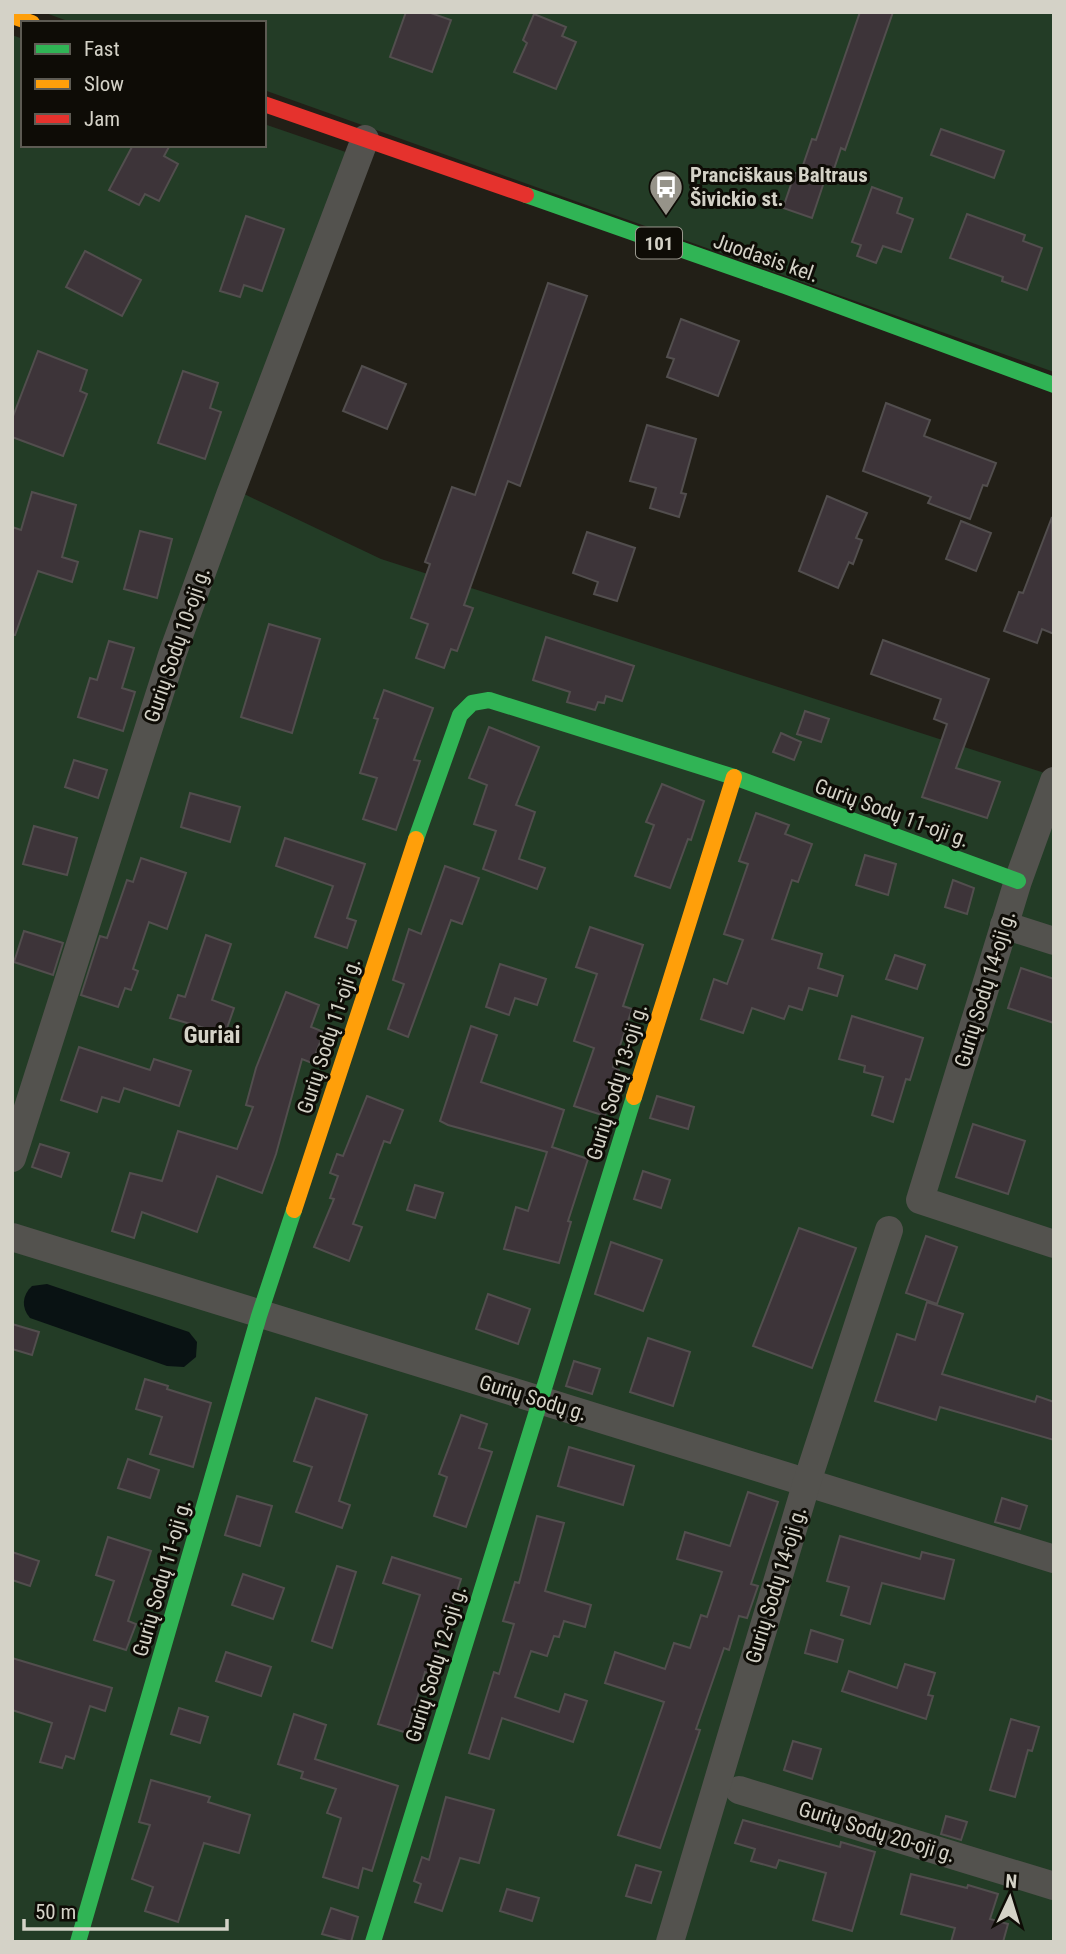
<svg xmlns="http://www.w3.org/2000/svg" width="1066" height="1954" font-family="'Roboto Condensed',sans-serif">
<rect width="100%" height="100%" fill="#221f17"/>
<g fill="#233c26">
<path d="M43,12h1011v360l-790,-282v-67h-191z"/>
<path d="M12,35l11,4v106h241v-21l105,36 -127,333 139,66 673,217v1166h-1042z"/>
</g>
<path fill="#091213" d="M47,1284l142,48 8,10 -1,15 -12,10 -17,-1 -137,-48c-9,-10 -8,-23 2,-32z"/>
<g fill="#3d3439" stroke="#524e4e" stroke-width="2">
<path d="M406,12h22l23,8 -19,52 -42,-15z"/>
<path d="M860,12h33l-48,138 -4,-2 -12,36 -5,-2 -12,36 -29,-10 12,-35 5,1 12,-35 4,1z"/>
<path d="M534,14l32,13 -4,9 14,6 -20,47 -42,-17 13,-29 -4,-3z"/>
<path d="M941,129l63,22 -10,27 -63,-23z"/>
<path d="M133,145h37l-6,11 14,8 -19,37 -14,-7 -6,11 -30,-15z"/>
<path d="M872,187l30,11 -5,15 16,6 -12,33 -18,-6 -7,17 -19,-7 4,-11 -9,-3z"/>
<path d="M967,214l58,21 -2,6 19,7 -15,42 -25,-9 1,-4 -53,-19z"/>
<path d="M246,216l38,13 -22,62 -18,-6 -4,12 -20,-6z"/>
<path d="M85,251l56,29 -19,36 -56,-29z"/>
<path d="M548,283l39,13 -67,190 -12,-5 -44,124 9,3 -16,43 -6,-2 -7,19 -28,-10 12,-34 -17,-6 19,-54 -5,-2 27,-75 23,8z"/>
<path d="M681,319l58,22 -21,55 -51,-19 7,-18 -7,-2z"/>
<path d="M38,351l49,19 -7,21 7,3 -24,62 -51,-19v-18z"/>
<path d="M362,366l44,18 -19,45 -44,-18z"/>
<path d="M183,371l35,12 -8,25 11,4 -16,47 -47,-16z"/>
<path d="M886,403l44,17 -6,16 72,27 -9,23 -4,-1 -13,34 -42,-16 3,-6 -68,-26z"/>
<path d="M647,425l49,14 -15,54 5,1 -7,23 -29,-9 6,-20 -26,-7z"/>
<path d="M32,492l44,13 -14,52 16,5 -6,20 -34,-11 -23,64h-3v-108l9,3z"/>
<path d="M827,496l40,17 -11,25 6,2 -9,24 -4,-2 -11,26 -39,-17z"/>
<path d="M1052,517l2,117 -12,-5 -5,14 -33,-12 15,-39 4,1z"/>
<path d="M961,521l30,12 -15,38 -30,-12z"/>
<path d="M140,531l32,8 -15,59 -33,-9z"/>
<path d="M587,532l48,16 -18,53 -23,-7 4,-12 -25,-9z"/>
<path d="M269,624l51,15 -28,94 -51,-16z"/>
<path d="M546,637l88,29 -12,35 -16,-5 -2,7 -6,-1 -3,8 -28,-8 3,-10 -37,-12z"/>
<path d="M883,640l106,39 -33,89 44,14 -13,36 -65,-21 25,-73 -13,-5 7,-20 -70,-25z"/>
<path d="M109,641l25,7 -12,40 13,4 -12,39 -45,-14 12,-39 7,2z"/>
<path d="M384,690l49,18 -19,52 6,1 -24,69 -33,-11 14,-41 -17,-5 18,-54 -4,-1z"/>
<path d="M805,711l24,8 -8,23 -24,-8z"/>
<path d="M489,727l50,20 -23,58 19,7 -16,47 26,9 -8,21 -54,-20 13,-38 -22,-7 13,-39 -18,-7z"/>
<path d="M781,733l20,9 -7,18 -21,-8z"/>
<path d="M74,760l33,10 -9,28 -33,-11z"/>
<path d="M662,784l42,17 -13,39 -3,-1 -18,49 -35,-12 19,-51 -8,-3z"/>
<path d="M190,793l50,14 -10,35 -49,-15z"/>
<path d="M756,813l33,12 -4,9 27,10 -14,38 -6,-2 -20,59 50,15 -4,14 25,8 -6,20 -28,-8 -7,22 -13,-4 -5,13 -32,-11 -9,25 -42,-14 13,-40 13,5 16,-44 -19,-6 24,-70 -9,-3z"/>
<path d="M34,826l43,12 -10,37 -44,-11z"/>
<path d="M285,838l80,26 -18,54 9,3 -9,27 -32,-11 18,-51 -57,-20z"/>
<path d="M865,855l31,9 -8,31 -32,-10z"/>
<path d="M141,858l45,15 -19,56 -18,-7 -16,47 5,2 -7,19 -6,-2 -7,19 -37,-12 19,-59 7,2 20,-58 6,2z"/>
<path d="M445,866l34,12 -17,46 -11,-4 -43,117 -20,-8 16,-45 -11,-4 16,-51 12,5z"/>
<path d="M953,880l21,8 -7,26 -22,-7z"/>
<path d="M590,927l53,18 -20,61 9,3 -19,58 6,3 -14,46 -31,-10 20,-58 -20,-7 23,-67 -21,-7z"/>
<path d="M24,931l39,12 -10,32 -39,-13z"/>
<path d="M206,935l25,9 -19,56 22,8 -9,26 -55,-16 8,-23 7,2z"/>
<path d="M895,955l30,10 -8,24 -31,-10z"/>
<path d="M500,964l46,15 -9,26 -22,-7 -6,17 -23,-8z"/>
<path d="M1021,968l33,11v44l-46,-15z"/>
<path d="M286,992l33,13 -8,22 13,5 -12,31 -10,-4 -26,95 -14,39 -45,-17 -20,56 -55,-20 -8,26 -22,-7 18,-58 32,8 16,-50 59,18 16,-42 -7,-2 10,-37z"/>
<path d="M852,1016l71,22 -13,42 -4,-1 -13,43 -21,-7 11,-38 -19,-5 1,-6 -26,-7z"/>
<path d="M471,1026l26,9 -16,47 83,28 -12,37 36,12 -20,62 3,1 -12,41 -55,-14 12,-42 12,4 19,-59 -99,-27 -8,-4z"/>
<path d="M79,1047l71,23 4,-11 37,12 -12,35 -55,-18 -5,14 -17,-5 -5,15 -36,-12z"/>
<path d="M367,1096l36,14 -13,33 -6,-2 -31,83 9,3 -13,34 -35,-14 20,-48 -4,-1 8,-22 -8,-3 7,-19 6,2z"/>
<path d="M657,1096l37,11 -6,22 -38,-11z"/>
<path d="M973,1124l52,17 -17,53 -52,-17z"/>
<path d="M40,1144l29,9 -8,24 -29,-10z"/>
<path d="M643,1171l27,9 -9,28 -27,-9z"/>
<path d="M415,1185l28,8 -8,25 -28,-8z"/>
<path d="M799,1228l57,20 -44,120 -59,-22z"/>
<path d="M926,1236l31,11 -20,57 -31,-11z"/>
<path d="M611,1242l51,18 -19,51 -48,-17z"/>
<path d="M488,1294l42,15 -12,35 -42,-15z"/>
<path d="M927,1302l36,12 -21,60 93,28 2,-6 17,6v38l-114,-33 -4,13 -61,-19 22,-67 18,6z"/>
<path d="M12,1324l27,8 -7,23 -20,-6z"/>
<path d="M648,1338l42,14 -17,54 -43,-14z"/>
<path d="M574,1361l26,8 -8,25 -26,-8z"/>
<path d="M145,1379l23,7 -1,3 44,14 -18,64 -43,-13 12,-37 -26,-8z"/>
<path d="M316,1398l51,17 -28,86 11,4 -8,23 -46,-16 16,-45 -18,-6z"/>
<path d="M461,1415l26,9 -8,24 13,4 -26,75 -32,-11 13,-39 -8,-3z"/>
<path d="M569,1447l65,19 -11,39 -65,-19z"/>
<path d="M128,1459l31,11 -9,28 -32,-10z"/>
<path d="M748,1492l30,10 -27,82 7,2 -11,32 -8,-2 -10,34 -5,-2 -28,81 4,1 -40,118 -42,-13 46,-133 -59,-19 10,-31 50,17 9,-26 16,5 11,-33 6,2 15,-45 -45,-13 8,-27 45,14z"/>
<path d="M237,1496l35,10 -12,40 -35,-11z"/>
<path d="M1002,1498l25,8 -7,23 -25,-7z"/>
<path d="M537,1516l27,7 -19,68 46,14 -6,22 -21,-6 -5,16 -5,-1 -7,20 -16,-5 -16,46 44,15 6,-18 22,7 -14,41 -71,-24 -13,41 -20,-6 25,-81 5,2 15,-50 -11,-3 12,-39 4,1z"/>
<path d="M840,1536l80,23 2,-7 32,8 -10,39 -62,-16 -12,41 -29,-9 8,-28 -22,-6z"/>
<path d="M108,1537l43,14 -23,70 8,3 -10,26 -32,-10 20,-59 -18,-6z"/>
<path d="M12,1552l27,9 -9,25 -18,-6z"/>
<path d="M392,1557l69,22 -30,95 -6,-2 -18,61 -29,-9 42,-129 -37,-12z"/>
<path d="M337,1566l19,6 -24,76 -20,-7z"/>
<path d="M243,1574l41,14 -11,31 -41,-14z"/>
<path d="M811,1630l32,10 -6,22 -32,-9z"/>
<path d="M226,1652l45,15 -10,29 -45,-15z"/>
<path d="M12,1658l100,30 -7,23 -15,-5 -16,53 -8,-3 -4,12 -22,-6 12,-39 -40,-13z"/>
<path d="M905,1664l30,9 -7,22 5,1 -7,23 -84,-28 7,-20 48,17z"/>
<path d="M179,1708l29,9 -8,26 -29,-9z"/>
<path d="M294,1714l32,11 -11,34 83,27 -26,85 -9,-3 -5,20 -35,-11 18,-59 -14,-5 9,-24 -35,-11 2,-6 -25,-8z"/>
<path d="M1011,1719l28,8 -7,24 -4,-1 -13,47 -25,-7z"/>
<path d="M793,1741l28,8 -9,30 -28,-9z"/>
<path d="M151,1780l59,17 -2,5 42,13 -11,38 -35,-10 -26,79 -33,-11 8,-24 -21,-8 18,-54 -11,-3z"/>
<path d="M446,1797l48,13 -15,53 -19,-5 -18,53 -27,-9 6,-18 -7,-3 8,-24 7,3z"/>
<path d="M946,1816l21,6 -6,18 -20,-6z"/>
<path d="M743,1820l97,27 1,-5 34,10 -23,79 -39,-11 13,-47 -47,-13 -3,8 -25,-7 4,-12 -20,-6z"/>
<path d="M636,1865l25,7 -10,31 -25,-7z"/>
<path d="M911,1874l56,14 1,-3 30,9 -8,25 18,5 -5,18h-52l4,-14 -54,-14z"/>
<path d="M507,1889l32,9 -7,23 -32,-10z"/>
<path d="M331,1908l27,9 -7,25 -29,-8z"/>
</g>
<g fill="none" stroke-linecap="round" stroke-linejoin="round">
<g stroke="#53524e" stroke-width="28">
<path d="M1054,781l-36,100 -98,319 134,44"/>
<path d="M1004,925l50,16"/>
<path d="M12,1158l160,-503 58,-160 135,-356"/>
<path d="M12,1237l1042,322"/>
<path d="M739,1790l315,96"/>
<path d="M670,1942l136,-457 83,-255"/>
</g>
<g stroke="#30b455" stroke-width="16">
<path d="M526,195l259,91 269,99"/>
<path d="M416,839l44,-124 12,-12 17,-3 245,77 284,104"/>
<path d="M78,1942l181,-626 35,-106"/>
<path d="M373,1942l261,-845"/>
</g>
<g stroke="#ff9f0a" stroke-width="16">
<path d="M12,16l20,7"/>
<path d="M634,1097l100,-320"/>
<path d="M294,1210l122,-371"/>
</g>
<path stroke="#e5322d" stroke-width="16" d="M264,104l262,91"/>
</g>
<defs>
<g id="bus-pin" transform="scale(1.75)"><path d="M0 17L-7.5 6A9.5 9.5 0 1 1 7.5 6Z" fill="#969389" stroke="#0e0c06"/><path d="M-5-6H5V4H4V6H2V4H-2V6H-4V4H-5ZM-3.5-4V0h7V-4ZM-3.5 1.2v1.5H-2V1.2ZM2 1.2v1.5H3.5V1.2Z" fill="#fff"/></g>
</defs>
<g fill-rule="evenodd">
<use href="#bus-pin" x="666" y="187"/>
</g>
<g text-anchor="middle" stroke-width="6" stroke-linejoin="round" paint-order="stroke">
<rect fill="#0e0c06" stroke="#99978d" stroke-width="2" x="636" y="227.5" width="46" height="31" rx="5"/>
<g font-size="19" font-weight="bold" fill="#d4d2c7">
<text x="659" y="250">101</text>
</g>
<g font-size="21" font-weight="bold" fill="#d4d2c7" stroke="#0e0c06" text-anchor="start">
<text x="690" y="182">Pranciškaus Baltraus<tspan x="690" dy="24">Šivickio st.</tspan></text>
</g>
<g font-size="21" fill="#d4d2c7" stroke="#0e0c06">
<text transform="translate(766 258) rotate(19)" y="7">Juodasis kel.</text>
<text transform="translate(177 645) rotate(-71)" y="7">Gurių Sodų 10-oji g.</text>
<text transform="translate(892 813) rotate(20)" y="7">Gurių Sodų 11-oji g.</text>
<text transform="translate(985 989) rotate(-73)" y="7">Gurių Sodų 14-oji g.</text>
<text transform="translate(329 1036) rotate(-72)" y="7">Gurių Sodų 11-oji g.</text>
<text transform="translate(617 1082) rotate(-73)" y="7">Gurių Sodų 13-oji g.</text>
<text transform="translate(533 1398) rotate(17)" y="7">Gurių Sodų g.</text>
<text transform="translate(162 1578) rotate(-74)" y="7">Gurių Sodų 11-oji g.</text>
<text transform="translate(776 1585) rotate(-73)" y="7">Gurių Sodų 14-oji g.</text>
<text transform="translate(436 1664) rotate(-73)" y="7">Gurių Sodų 12-oji g.</text>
<text transform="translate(877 1832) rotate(17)" y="7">Gurių Sodų 20-oji g.</text>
</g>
<g font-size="24" font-weight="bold" fill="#d4d2c7" stroke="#0e0c06">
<text x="212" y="1043">Guriai</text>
</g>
</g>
<rect width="1066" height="1954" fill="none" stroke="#d4d2c7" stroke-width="28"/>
<rect x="21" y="21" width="245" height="126" fill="#0e0c06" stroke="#5d5b53" stroke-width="2"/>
<rect x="35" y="44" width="35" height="10" fill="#30b455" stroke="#5d5b53" stroke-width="2"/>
<text x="84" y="56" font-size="21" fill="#d4d2c7">Fast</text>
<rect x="35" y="79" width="35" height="10" fill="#ff9f0a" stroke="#5d5b53" stroke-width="2"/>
<text x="84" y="91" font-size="21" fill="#d4d2c7">Slow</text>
<rect x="35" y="114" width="35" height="10" fill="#e5322d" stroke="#5d5b53" stroke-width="2"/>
<text x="84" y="126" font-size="21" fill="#d4d2c7">Jam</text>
<g transform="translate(1010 1898) rotate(4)" stroke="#0e0c06" stroke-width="5" paint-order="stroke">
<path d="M0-5L12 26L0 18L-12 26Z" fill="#d4d2c7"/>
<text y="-10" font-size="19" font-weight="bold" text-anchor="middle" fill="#d4d2c7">N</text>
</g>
<path d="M24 1919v10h203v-10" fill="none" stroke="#d4d2c7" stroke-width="3.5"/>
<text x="35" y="1919" font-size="21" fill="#d4d2c7" stroke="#0e0c06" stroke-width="5" paint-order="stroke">50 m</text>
</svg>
